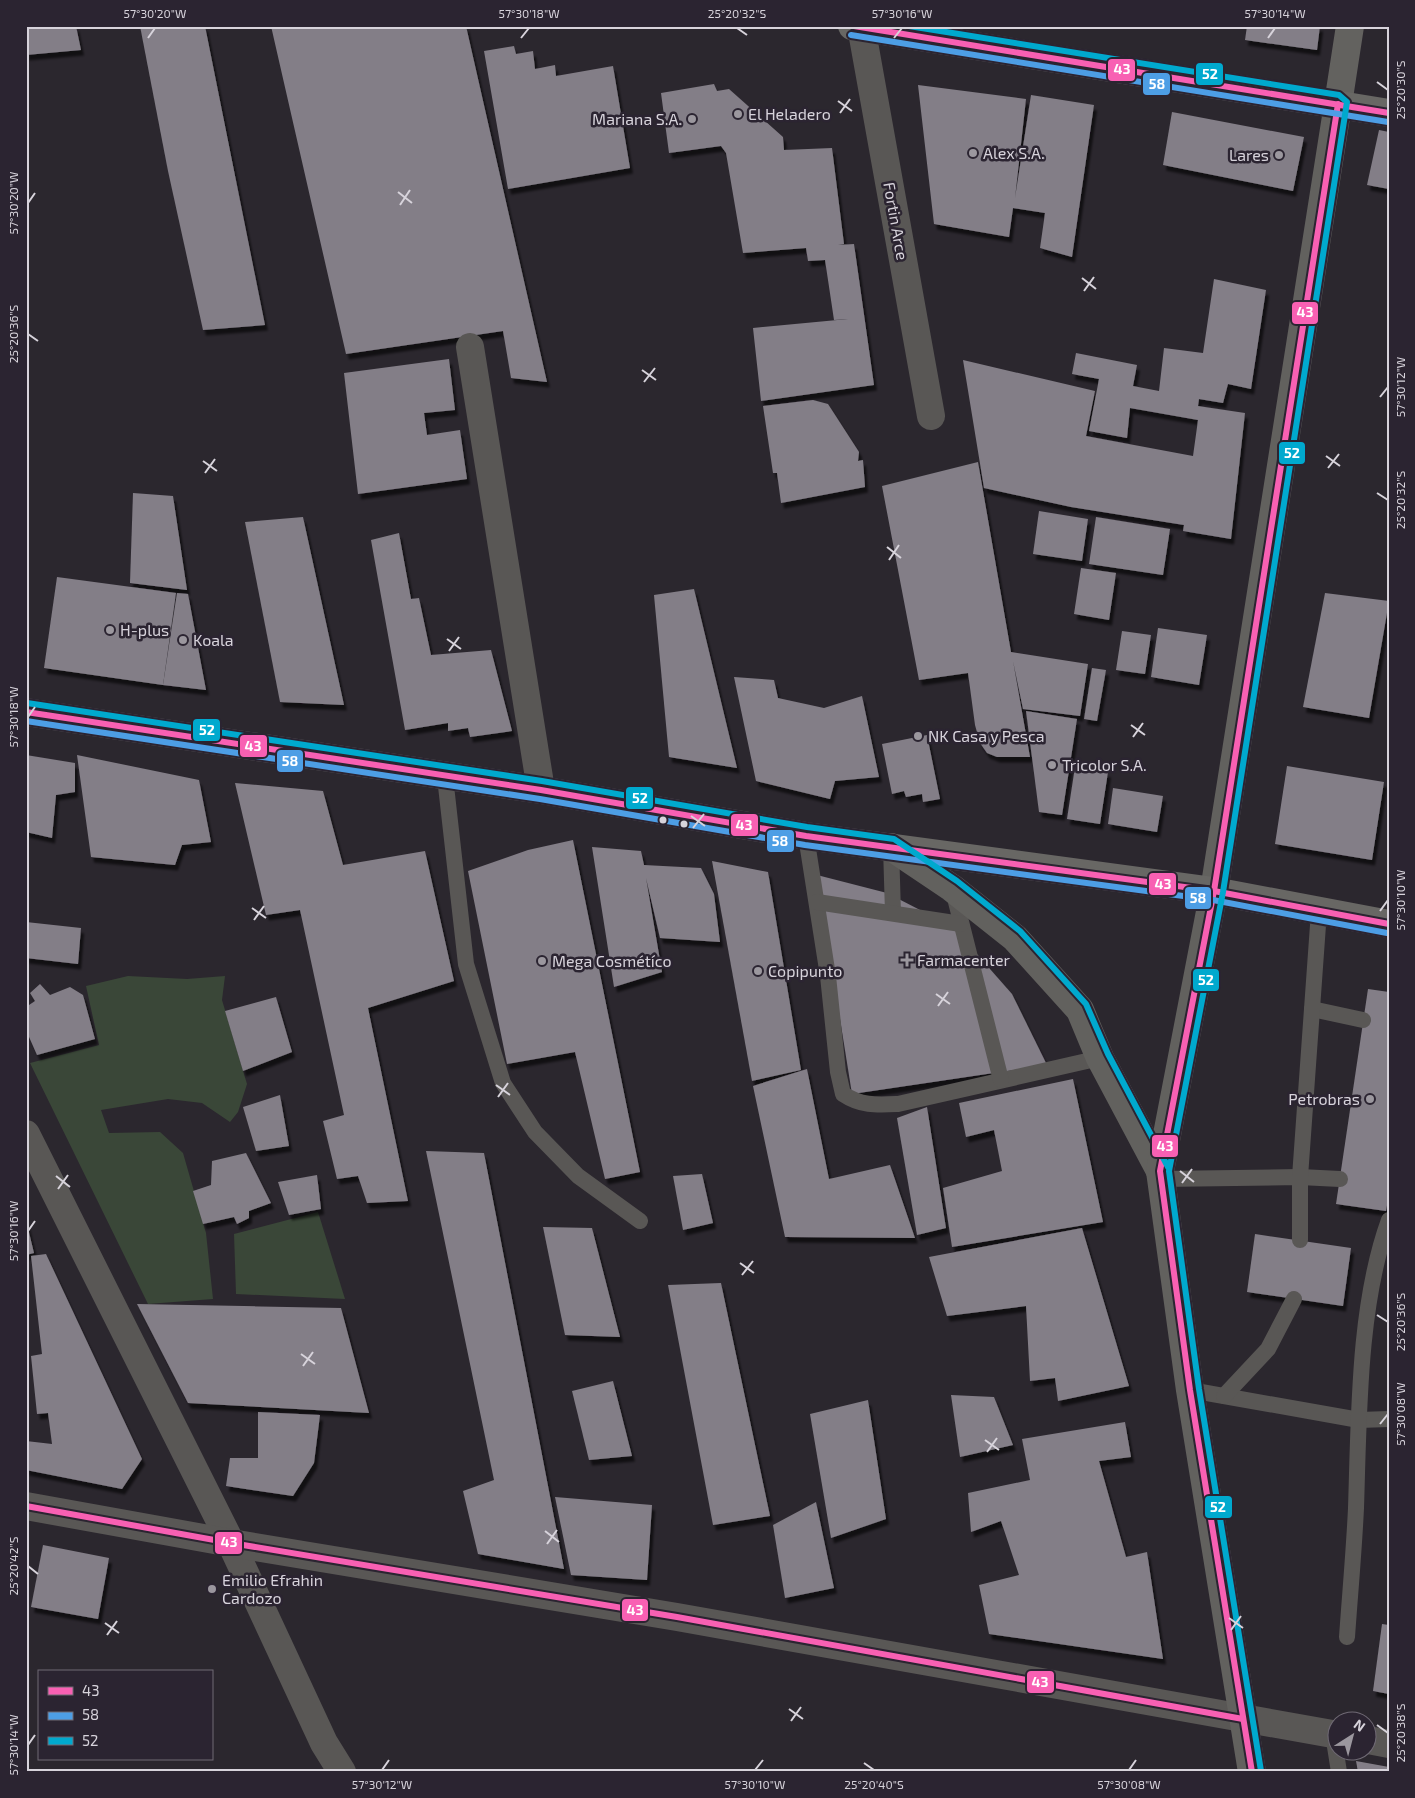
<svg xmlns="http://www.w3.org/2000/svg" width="1415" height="1798" font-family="'Exo 2',sans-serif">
<defs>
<filter id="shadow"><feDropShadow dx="3" dy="5.5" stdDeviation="1" flood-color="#0009"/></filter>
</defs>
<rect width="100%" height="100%" fill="#2b272e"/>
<g fill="#3a4738">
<path d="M128,976l59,3 38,-3 -3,24 25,84 -9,28 -8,10 -28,-19 -34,-4 -67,11 8,23 51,-1 23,21 23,80 7,66 -65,5 -118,-241 69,-18 -13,-59z"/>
<path d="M318,1212l27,87 -109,-5 -2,-60z"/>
</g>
<g fill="#837e87" filter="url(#shadow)">
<path d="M26,26h50l5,24 -55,5z"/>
<path d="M140,26h65l60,299 -62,5 -35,-159z"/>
<path d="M271,26h195l81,356 -36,-4 -8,-47 -157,23z"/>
<path d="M1247,26h73l-3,24 -72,-10z"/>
<path d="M514,46l2,8 17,-3 2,18 20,-4 1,11 57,-10 17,102 -122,21 -24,-138z"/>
<path d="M714,84l3,7 12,-2 54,48 1,13 48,-2 12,96 -6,1 16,-1 20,141 -113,16 -8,-73 95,-9 -14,1 -9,-60 -17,1 -2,-13 -63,5 -17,-100 -5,-7 -52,7 -8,-60z"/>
<path d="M918,85l108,14 -11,99 16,-103 63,10 -22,152 -32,-9 5,-35 -32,-5 -4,29 -75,-13z"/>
<path d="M1172,112l132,25 -11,54 -130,-26z"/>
<path d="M1379,130l10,2v57l-22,-4z"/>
<path d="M1214,279l52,11 -15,99 -23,-5 -5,19 -24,-4 -1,7 47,7 -14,126 -48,-8 1,-6 -113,-18 -87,-19 -21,-128 132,31 -9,45 107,20 5,-36 -68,-12 -3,30 -38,-7 10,-52 -27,-5 4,-21 61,12 -4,21 26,5 5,-43 39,5z"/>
<path d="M449,359l6,51 -31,3 3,22 33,-5 7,49 -109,15 -14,-121z"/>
<path d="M813,400l15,4 31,48 -1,9 5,-1 2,27 -84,16 -4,-30h-4l-10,-67z"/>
<path d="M978,462l33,190 77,12 -8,52 -57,-7 -10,-48 17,96h-33l-10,-4 -7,-10 -5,-18 -7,-52 -49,7 -37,-194z"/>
<path d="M133,493l40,3 14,94 -57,-7z"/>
<path d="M1039,511l49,8 -6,42 -49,-7z"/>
<path d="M303,517l41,188 -64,-3 -35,-180z"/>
<path d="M1096,517l74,12 -7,46 -74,-11z"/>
<path d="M399,533l12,66 8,-1 12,57 60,-5 21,81 -42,6 -2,-9 -20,3v-8l-43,7 -34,-190z"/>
<path d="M1081,568l35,5 -7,47 -35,-6z"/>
<path d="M57,577l119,16 -13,92 -119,-17z"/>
<path d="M694,589l43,179 -68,-11 -15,-162z"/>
<path d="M177,593l11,1 18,96 -43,-5z"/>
<path d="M1325,593l64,8 -20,117 -66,-11z"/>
<path d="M1158,628l49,7 -8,50 -48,-8z"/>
<path d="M1122,631l29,4 -6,39 -29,-4z"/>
<path d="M1092,668l14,2 -9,51 -13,-2z"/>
<path d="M734,677l40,3 4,18 46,10 38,-12 17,81 -44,4 -5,18 -74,-18z"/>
<path d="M1026,711l51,8 -15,96 -23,-3z"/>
<path d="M927,735l13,64 -17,3 -1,-8 -16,3 -2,-6 -12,3 -10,-50z"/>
<path d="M26,755l49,8v29l-19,3 -4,43 -26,-6z"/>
<path d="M77,755l122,25 12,62 -29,3 -7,20 -84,-8z"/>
<path d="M1287,766l97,16 -12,78 -97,-16z"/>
<path d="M1075,767l33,5 -8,52 -33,-5z"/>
<path d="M235,783l88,8 20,74 82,-14 29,130 -86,27 40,193 -41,2 -9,-27 -21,3 -14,-58 21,-6 -44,-205 -34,5z"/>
<path d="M1113,788l50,8 -6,36 -49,-8z"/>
<path d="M573,840l67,332 -35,7 -30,-127 -68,12 -39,-193 60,-21z"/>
<path d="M592,847l49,4 3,14 57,3 13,26 6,48 -60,-4 -14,-60 16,94 -48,15z"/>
<path d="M712,861l56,11 33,198 -49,11z"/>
<path d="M817,875l70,18 66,34 59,67 35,71 -195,29z"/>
<path d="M26,922l55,6 -3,36 -52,-6z"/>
<path d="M40,984l10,11 20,-8 13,8 12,44 -58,16 -11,-25v-23l9,-6 -5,-8z"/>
<path d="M1368,989l21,3v202l-3,17 -50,-7z"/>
<path d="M276,997l16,55 -49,19 -18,-60z"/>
<path d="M807,1069l22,110 61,-14 25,73 -130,-1 -32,-151z"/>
<path d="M1073,1079l30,143 -151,25 -9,-59 59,-17 -8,-41 -28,7 -7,-34z"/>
<path d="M280,1095l9,51 -33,5 -13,-44z"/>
<path d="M927,1107l19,121 -29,7 -20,-117z"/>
<path d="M426,1151l58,2 80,416 -86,-15 -15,-63 31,-11z"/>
<path d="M246,1153l25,50 -22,8v7l-12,6 -3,-7 -31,7 -10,-33 18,-6 1,-24z"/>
<path d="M702,1174l11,49 -30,7 -10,-54z"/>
<path d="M317,1175l4,34 -32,6 -11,-33z"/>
<path d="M26,1220l8,33 -8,2z"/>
<path d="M543,1227l49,1 28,109 -55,-2z"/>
<path d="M1082,1228l47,158 -71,15 -3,-23 -25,3 -4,-75 -79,10 -18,-59z"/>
<path d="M1255,1234l96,14 -8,58 -96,-14z"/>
<path d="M46,1254l96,205 -20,30 -96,-19v-29l26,3 -4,-31 -11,1 -6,-58 11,-2 -11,-98z"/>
<path d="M721,1283l49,233 -57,9 -45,-240z"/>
<path d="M137,1304l204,4 28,105 -181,-10z"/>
<path d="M613,1381l19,75 -43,4 -17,-69z"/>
<path d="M951,1395l43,2 19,48 -53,12z"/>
<path d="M868,1400l18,119 -55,19 -21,-124z"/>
<path d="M258,1412l62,3 -6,48 -21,33 -67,-10 4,-28h28z"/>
<path d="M1125,1422l6,35 -32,4 27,96 21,-5 16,107 -174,-25 -10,-49 40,-10 -18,-54 -30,11 -3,-39 62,-13 -8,-41z"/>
<path d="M555,1497l97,8 -5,75 -76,-5z"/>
<path d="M816,1502l18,86 -49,10 -12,-73z"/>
<path d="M43,1545l66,13 -11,61 -67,-12z"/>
<path d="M1382,1624l7,1v69l-16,-3z"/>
<path d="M1356,1761l33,6v5h-31z"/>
</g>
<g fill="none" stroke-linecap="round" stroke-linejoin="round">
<g stroke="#595755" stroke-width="16">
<path d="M445,777l21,187 37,119 32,49 43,44 62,45"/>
<path d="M806,836l22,140 10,96 5,22c18,12 33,11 55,10l202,-46"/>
<path d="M891,847l2,66"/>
<path d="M953,890l48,190"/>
<path d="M817,902l144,22"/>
<path d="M1312,1009l51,11"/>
<path d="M1161,1179l139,-2 40,2"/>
<path d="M1300,1240v-63l19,-266"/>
<path d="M1190,1390l169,30 30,-1"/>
<path d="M1224,1396l44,-47 26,-50"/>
<path d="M1347,1637c3,-43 7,-86 9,-129 3,-91 2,-203 33,-288"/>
<path d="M1333,1734l6,38"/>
</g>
<g stroke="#595755" stroke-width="28">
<path d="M861,26l70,390"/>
<path d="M470,347l71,443"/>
<path d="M26,1134l205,409 93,200 18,29"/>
<path d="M26,1506l205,37 446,74 661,118"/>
<path d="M1368,1740l21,4"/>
</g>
<path stroke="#63625f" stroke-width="28" d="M1338,104l12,-78"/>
<g stroke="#62615e" stroke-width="28">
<path d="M891,847l61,41 63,50 65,72 20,48 60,113"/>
<path d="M1252,1772l-62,-382 -30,-219 54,-280 124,-787"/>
</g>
<g stroke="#686764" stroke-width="28">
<path d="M852,26l537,87"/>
<path d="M26,712l515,78 265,46 408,55 175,33"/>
</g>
<g stroke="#2b2431" stroke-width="10">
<g id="bus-1">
<path d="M854,26l535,87"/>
<path d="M26,712l515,78 265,46 408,55 175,33"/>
<path d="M26,1506l205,37 446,74 566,102"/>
<path d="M1252,1772l-62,-382 -30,-219 54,-280 124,-787"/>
</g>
</g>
<g stroke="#2b2431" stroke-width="10">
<g id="bus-2">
<path d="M851,35l537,87"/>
<path d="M26,721l514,78 265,46 408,55 174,33"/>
</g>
</g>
<g stroke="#2b2431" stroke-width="10">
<g id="bus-3">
<path d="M909,26l430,69 8,7 -124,790 -54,279 30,218 62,382"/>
<path d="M27,703l515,78 265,46 87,12 63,42 63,50 66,73 22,50 60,113"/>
</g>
</g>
<use href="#bus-1" stroke="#f860b3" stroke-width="6"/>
<use href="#bus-2" stroke="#4d9ee5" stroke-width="6"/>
<use href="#bus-3" stroke="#00a9ce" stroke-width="6"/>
</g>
<path fill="none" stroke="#d7d3db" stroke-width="2" d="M737,28l10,7M148,38l7,-10M521,38l8,-10M894,38l8,-10M1268,38l7,-10M1377,82l11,8M838,101l14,10M840,113l10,-14M398,192l14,11M28,203l7,-10M400,205l10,-15M1082,278l14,11M1084,291l10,-14M28,334l10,7M642,370l14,10M644,382l11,-14M1380,397l8,-10M1326,456l14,10M203,461l14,10M1328,468l11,-14M205,473l10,-14M1377,493l11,7M887,547l14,11M889,560l10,-15M447,639l14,10M449,651l10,-14M28,717l7,-10M1131,725l14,10M1133,737l10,-14M691,816l14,10M693,828l11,-14M252,908l14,10M1380,911l8,-11M254,920l10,-14M936,994l14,10M938,1006l10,-14M496,1085l14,10M498,1097l10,-14M1180,1171l14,11M56,1176l14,11M1182,1183l10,-14M58,1189l10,-14M28,1231l7,-10M740,1263l14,10M742,1275l11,-14M1377,1315l11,7M301,1354l14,10M303,1366l10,-14M1380,1424l8,-10M985,1440l14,10M987,1452l10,-14M545,1531l14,11M547,1544l10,-14M28,1566l10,8M1229,1618l14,10M105,1623l14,10M1231,1630l10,-14M107,1635l10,-14M789,1709l14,10M791,1721l10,-14M1377,1725l11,8M28,1745l7,-10M864,1763l10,7M382,1770l7,-10M755,1770l8,-10M1129,1770l7,-10"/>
<g fill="#9b979e" stroke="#2b2431" stroke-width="2">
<circle cx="738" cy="114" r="5"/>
<circle cx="692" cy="119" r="5"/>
<circle cx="973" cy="153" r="5"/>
<circle cx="1279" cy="155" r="5"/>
<circle cx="110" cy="630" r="5"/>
<circle cx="183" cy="640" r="5"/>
<circle cx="918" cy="736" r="5"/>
<circle cx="1052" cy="765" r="5"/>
<path d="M904.5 952.5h5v5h5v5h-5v5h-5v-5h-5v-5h5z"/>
<circle cx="542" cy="961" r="5"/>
<circle cx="758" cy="971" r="5"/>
<circle cx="1370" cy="1099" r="5"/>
<circle cx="212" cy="1589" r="5"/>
</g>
<g fill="#d7d3db" stroke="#2b2431" stroke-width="2">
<circle cx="663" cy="820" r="4.5"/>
<circle cx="684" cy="824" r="4.5"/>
</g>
<g text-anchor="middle" stroke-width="5" stroke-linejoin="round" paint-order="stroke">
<g font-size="16" fill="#d7d3db" stroke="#2b2431" text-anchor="start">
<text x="748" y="120">El Heladero</text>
<text x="682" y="125" text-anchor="end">Mariana S.A.</text>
<text x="983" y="159">Alex S.A.</text>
<text x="1269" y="161" text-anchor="end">Lares</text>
<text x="120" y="636">H-plus</text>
<text x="193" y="646">Koala</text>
<text x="928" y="742">NK Casa y Pesca</text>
<text x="1062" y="771">Tricolor S.A.</text>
<text x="917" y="966">Farmacenter</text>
<text x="552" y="967">Mega Cosmétíco</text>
<text x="768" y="977">Copipunto</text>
<text x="1360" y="1105" text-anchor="end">Petrobras</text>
<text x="222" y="1586">Emilio Efrahin<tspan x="222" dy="18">Cardozo</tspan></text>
</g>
<g font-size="16" fill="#d7d3db" stroke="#2b2431">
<text transform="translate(896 221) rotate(80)" y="6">Fortin Arce</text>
</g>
</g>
<g stroke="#2b2431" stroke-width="2">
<rect x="1107" y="58" width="29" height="24" rx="5" fill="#f860b3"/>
<rect x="1195" y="62" width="29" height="24" rx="5" fill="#00a9ce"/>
<rect x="1142" y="72" width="29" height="24" rx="5" fill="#4d9ee5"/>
<rect x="1291" y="301" width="28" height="24" rx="5" fill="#f860b3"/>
<rect x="1278" y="441" width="28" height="24" rx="5" fill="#00a9ce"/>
<rect x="192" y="718" width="29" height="24" rx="5" fill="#00a9ce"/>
<rect x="239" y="734" width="29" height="24" rx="5" fill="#f860b3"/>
<rect x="276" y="749" width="28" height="24" rx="5" fill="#4d9ee5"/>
<rect x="625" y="786" width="29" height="24" rx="5" fill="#00a9ce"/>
<rect x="730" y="813" width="29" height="24" rx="5" fill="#f860b3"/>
<rect x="766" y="829" width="29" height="24" rx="5" fill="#4d9ee5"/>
<rect x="1148" y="872" width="29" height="24" rx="5" fill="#f860b3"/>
<rect x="1184" y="886" width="28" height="24" rx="5" fill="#4d9ee5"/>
<rect x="1192" y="968" width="28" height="24" rx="5" fill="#00a9ce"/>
<rect x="1151" y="1134" width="28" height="24" rx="5" fill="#f860b3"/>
<rect x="1204" y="1495" width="29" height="24" rx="5" fill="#00a9ce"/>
<rect x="214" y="1531" width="29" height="24" rx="5" fill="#f860b3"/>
<rect x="621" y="1598" width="28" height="24" rx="5" fill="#f860b3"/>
<rect x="1026" y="1670" width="29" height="24" rx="5" fill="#f860b3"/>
</g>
<g font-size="14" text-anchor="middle" font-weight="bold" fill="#fff">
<text x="1122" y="74">43</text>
<text x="1210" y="79">52</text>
<text x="1157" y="89">58</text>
<text x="1305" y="317">43</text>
<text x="1292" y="458">52</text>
<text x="207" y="735">52</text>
<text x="253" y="751">43</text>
<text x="290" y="766">58</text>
<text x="640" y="803">52</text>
<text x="744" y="830">43</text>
<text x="780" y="846">58</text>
<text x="1163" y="889">43</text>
<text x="1198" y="903">58</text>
<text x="1206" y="985">52</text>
<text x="1165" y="1151">43</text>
<text x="1218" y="1512">52</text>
<text x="229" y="1547">43</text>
<text x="635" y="1615">43</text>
<text x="1040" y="1687">43</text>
</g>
<rect width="1415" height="1798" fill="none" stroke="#2b2431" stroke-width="55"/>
<rect x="38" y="1670" width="175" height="90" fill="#2b2431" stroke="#706a75"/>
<rect x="48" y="1687" width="25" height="8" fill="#f860b3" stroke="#706a75"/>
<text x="82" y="1696" font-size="15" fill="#d7d3db">43</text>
<rect x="48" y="1712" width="25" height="8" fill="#4d9ee5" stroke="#706a75"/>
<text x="82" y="1720" font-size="15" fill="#d7d3db">58</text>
<rect x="48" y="1737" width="25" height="8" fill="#00a9ce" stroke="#706a75"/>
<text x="82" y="1746" font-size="15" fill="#d7d3db">52</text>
<g transform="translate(1352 1736) rotate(36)"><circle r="24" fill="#2b2431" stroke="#706a75"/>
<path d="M0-4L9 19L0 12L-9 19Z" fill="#9b979e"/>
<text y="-8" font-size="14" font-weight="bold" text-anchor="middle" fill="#d7d3db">N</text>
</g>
<rect x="28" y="28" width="1360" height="1742" fill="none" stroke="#d7d3db" stroke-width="2"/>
<g font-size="12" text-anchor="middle" fill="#d7d3db">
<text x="155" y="18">57°30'20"W</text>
<text x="529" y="18">57°30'18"W</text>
<text x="737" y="18">25°20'32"S</text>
<text x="902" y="18">57°30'16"W</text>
<text x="1275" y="18">57°30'14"W</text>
<text transform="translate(1401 90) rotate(-90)" y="4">25°20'30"S</text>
<text transform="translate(14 203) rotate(-90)" y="4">57°30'20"W</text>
<text transform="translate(14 334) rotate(-90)" y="4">25°20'36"S</text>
<text transform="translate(1401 387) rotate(-90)" y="4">57°30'12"W</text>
<text transform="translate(1401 500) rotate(-90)" y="4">25°20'32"S</text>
<text transform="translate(14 717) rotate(-90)" y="4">57°30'18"W</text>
<text transform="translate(1401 900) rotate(-90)" y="4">57°30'10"W</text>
<text transform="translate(14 1231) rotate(-90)" y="4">57°30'16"W</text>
<text transform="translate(1401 1322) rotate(-90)" y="4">25°20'36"S</text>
<text transform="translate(1401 1414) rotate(-90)" y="4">57°30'08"W</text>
<text transform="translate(14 1566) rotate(-90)" y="4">25°20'42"S</text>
<text transform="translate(1401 1733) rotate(-90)" y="4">25°20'38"S</text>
<text transform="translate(14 1745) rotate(-90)" y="4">57°30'14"W</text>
<text x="382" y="1789">57°30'12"W</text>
<text x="755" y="1789">57°30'10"W</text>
<text x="874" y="1789">25°20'40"S</text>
<text x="1129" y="1789">57°30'08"W</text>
</g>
</svg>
